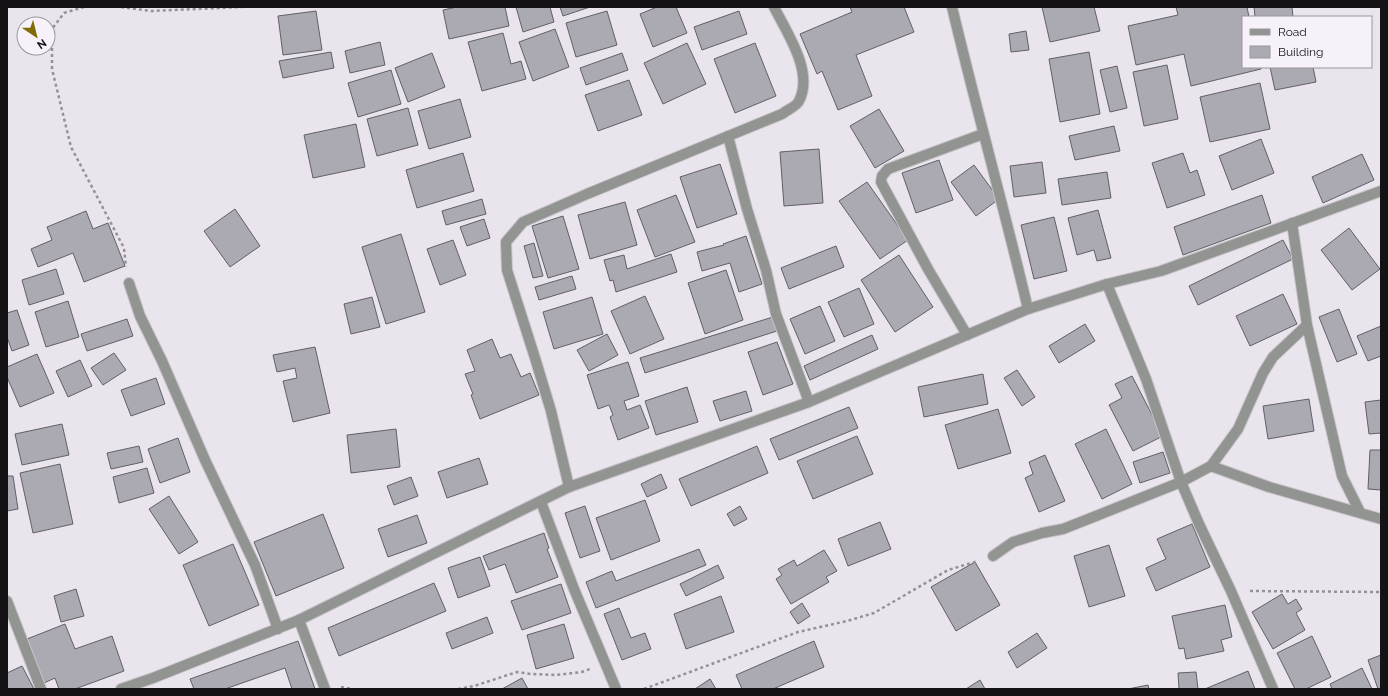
<svg xmlns="http://www.w3.org/2000/svg" width="1388" height="696" font-family="Raleway,sans-serif">
<rect width="100%" height="100%" fill="#eae5ec"/>
<g fill="#aba9b1" stroke="#626067">
<path d="M457,7h48l4,19 -60,13 -6,-29z"/>
<path d="M516,7h34l4,15 -31,10z"/>
<path d="M560,7h30l-27,9z"/>
<path d="M657,7h19l11,26 -34,14 -13,-33z"/>
<path d="M850,7h54l10,25 -58,23 16,41 -34,14 -16,-39 -5,3 -17,-40 52,-22z"/>
<path d="M1042,7h52l6,24 -50,11z"/>
<path d="M1176,7h71l2,10h-6v50h18v2l-70,17 -7,-32 -48,11 -8,-39 50,-11z"/>
<path d="M1254,7h38l1,10h-38z"/>
<path d="M316,11l6,39 -39,5 -5,-39z"/>
<path d="M607,11l10,34 -41,12 -10,-34z"/>
<path d="M739,11l8,23 -45,16 -8,-23z"/>
<path d="M555,29l14,38 -36,14 -14,-39z"/>
<path d="M1026,31l3,19 -18,2 -2,-18z"/>
<path d="M503,33l8,31 10,-3 5,18 -44,12 -14,-49z"/>
<path d="M380,42l5,23 -35,8 -5,-22z"/>
<path d="M687,43l19,41 -43,20 -19,-41z"/>
<path d="M755,43l21,53 -41,17 -21,-54z"/>
<path d="M331,52l3,16 -51,10 -4,-17z"/>
<path d="M1089,52l11,62 -40,8 -11,-63z"/>
<path d="M432,53l13,34 -37,15 -13,-34z"/>
<path d="M622,53l6,17 -42,15 -6,-17z"/>
<path d="M1167,65l11,54 -34,7 -11,-54z"/>
<path d="M1117,66l10,42 -17,4 -10,-42z"/>
<path d="M1270,67h43l3,15 -41,8z"/>
<path d="M391,70l10,34 -43,13 -10,-34z"/>
<path d="M629,80l13,35 -44,16 -13,-36z"/>
<path d="M1260,83l10,46 -60,13 -10,-45z"/>
<path d="M460,99l11,38 -42,12 -11,-38z"/>
<path d="M408,108l10,37 -41,11 -10,-37z"/>
<path d="M879,109l25,42 -29,17 -25,-42z"/>
<path d="M356,124l9,43 -52,11 -9,-43z"/>
<path d="M1114,126l6,25 -45,9 -6,-24z"/>
<path d="M1261,139l13,34 -42,17 -13,-34z"/>
<path d="M819,149l4,54 -39,3 -4,-54z"/>
<path d="M463,153l11,38 -57,17 -11,-38z"/>
<path d="M1183,153l7,20 7,-3 8,25 -38,13 -15,-45z"/>
<path d="M1362,154l12,26 -51,23 -11,-26z"/>
<path d="M939,160l14,40 -37,13 -14,-40z"/>
<path d="M1042,162l4,31 -32,4 -4,-31z"/>
<path d="M720,164l17,50 -40,14 -17,-51z"/>
<path d="M974,165l25,34 -23,17 -25,-34z"/>
<path d="M1107,172l4,26 -49,7 -4,-26z"/>
<path d="M867,182l41,58 -28,19 -41,-58z"/>
<path d="M676,195l19,47 -40,15 -18,-47z"/>
<path d="M1262,195l9,28 -88,32 -9,-28z"/>
<path d="M482,199l4,15 -40,11 -4,-14z"/>
<path d="M625,202l12,43 -47,14 -12,-44z"/>
<path d="M235,209l25,37 -30,21 -26,-36z"/>
<path d="M1098,210l13,48 -14,3 -3,-11 -17,5 -9,-37z"/>
<path d="M86,211l7,18 15,-6 17,43 -41,16 -11,-29 -35,14 -7,-18 21,-9 -5,-13z"/>
<path d="M563,216l16,53 -31,9 -16,-52z"/>
<path d="M1054,217l13,54 -33,8 -13,-54z"/>
<path d="M484,219l6,19 -23,8 -7,-19z"/>
<path d="M1349,228l31,41 -28,21 -31,-40z"/>
<path d="M401,234l24,78 -39,12 -24,-77z"/>
<path d="M746,236l16,48 -23,8 -9,-29 -28,8 -5,-19 27,-7 -1,-1z"/>
<path d="M453,240l13,35 -26,10 -13,-36z"/>
<path d="M1283,240l10,19 -95,46 -9,-19z"/>
<path d="M534,243l9,33 -10,2 -9,-32z"/>
<path d="M836,246l8,21 -55,22 -8,-21z"/>
<path d="M671,254l6,18 -61,20 -3,-12 -3,1 -6,-21 20,-5 3,14z"/>
<path d="M899,255l34,52 -38,25 -34,-52z"/>
<path d="M56,269l8,25 -35,11 -7,-25z"/>
<path d="M726,270l17,50 -38,14 -17,-51z"/>
<path d="M572,276l4,13 -37,11 -4,-13z"/>
<path d="M859,288l15,36 -30,13 -16,-35z"/>
<path d="M1283,294l14,30 -47,22 -14,-30z"/>
<path d="M645,296l19,43 -34,15 -19,-43z"/>
<path d="M372,297l8,30 -29,7 -7,-30z"/>
<path d="M592,297l11,37 -49,15 -11,-37z"/>
<path d="M68,301l11,36 -33,10 -11,-35z"/>
<path d="M820,306l15,35 -30,13 -15,-35z"/>
<path d="M1339,309l18,45 -20,8 -18,-45z"/>
<path d="M17,310l12,35 -17,6 -5,-14v-24z"/>
<path d="M773,317l4,14 -132,42 -5,-15z"/>
<path d="M127,319l6,17 -46,15 -6,-17z"/>
<path d="M1085,324l10,17 -36,22 -10,-17z"/>
<path d="M1381,326v30l-13,5 -11,-25z"/>
<path d="M607,334l11,21 -29,16 -12,-21z"/>
<path d="M872,335l6,14 -68,31 -6,-14z"/>
<path d="M492,339l8,19 11,-4 10,23 9,-4 9,22 -59,24 -9,-24 2,-1 -8,-20 10,-3 -8,-21z"/>
<path d="M777,342l16,42 -30,11 -15,-43z"/>
<path d="M315,347l15,66 -37,9 -10,-41 14,-3 -2,-10 -18,4 -4,-17z"/>
<path d="M114,353l12,17 -23,15 -12,-17z"/>
<path d="M37,354l17,39 -34,14 -13,-30v-10z"/>
<path d="M80,360l12,26 -24,11 -12,-26z"/>
<path d="M628,362l11,34 -15,5 3,9 13,-5 9,23 -31,12 -8,-23 3,-2 -4,-10 -11,4 -11,-34z"/>
<path d="M1017,370l18,27 -13,9 -18,-28z"/>
<path d="M983,374l5,30 -64,13 -6,-30z"/>
<path d="M1132,376l31,60 -30,15 -24,-46 13,-7 -7,-14z"/>
<path d="M156,378l9,26 -34,12 -10,-26z"/>
<path d="M687,387l11,35 -42,13 -11,-34z"/>
<path d="M746,391l6,20 -32,10 -7,-20z"/>
<path d="M1309,399l5,32 -46,8 -5,-33z"/>
<path d="M1381,400v33l-12,1 -4,-32z"/>
<path d="M849,407l9,21 -79,32 -9,-21z"/>
<path d="M998,409l13,44 -53,16 -13,-44z"/>
<path d="M62,424l7,31 -47,10 -7,-31z"/>
<path d="M396,429l4,38 -49,6 -4,-38z"/>
<path d="M1106,429l26,55 -30,15 -27,-55z"/>
<path d="M857,436l16,38 -60,25 -16,-38z"/>
<path d="M178,438l12,34 -30,11 -12,-34z"/>
<path d="M139,446l4,16 -32,7 -4,-16z"/>
<path d="M757,446l11,27 -77,33 -12,-27z"/>
<path d="M1370,450h11v40l-13,-1z"/>
<path d="M1163,452l7,21 -30,10 -7,-21z"/>
<path d="M1045,455l20,46 -26,11 -14,-34 8,-4 -4,-12z"/>
<path d="M479,458l9,26 -41,14 -9,-26z"/>
<path d="M60,464l13,60 -40,9 -13,-60z"/>
<path d="M147,468l7,25 -35,10 -6,-26z"/>
<path d="M661,474l6,14 -20,9 -6,-13z"/>
<path d="M7,476h6l5,33 -11,2z"/>
<path d="M411,477l7,19 -24,9 -7,-19z"/>
<path d="M169,496l29,46 -19,12 -30,-45z"/>
<path d="M645,500l15,41 -49,19 -15,-42z"/>
<path d="M585,506l15,45 -20,7 -15,-45z"/>
<path d="M740,506l7,13 -13,7 -7,-12z"/>
<path d="M323,514l21,54 -68,28 -22,-54z"/>
<path d="M417,515l10,28 -39,14 -10,-28z"/>
<path d="M880,522l11,27 -43,17 -10,-27z"/>
<path d="M1192,524l18,43 -54,24 -10,-23 20,-9 -9,-20z"/>
<path d="M544,533l5,15 -2,1 11,28 -42,16 -11,-29 -16,6 -6,-14z"/>
<path d="M233,544l26,61 -50,21 -26,-61z"/>
<path d="M1109,545l16,51 -36,11 -15,-51z"/>
<path d="M699,549l7,16 -110,43 -10,-26 26,-11 4,10z"/>
<path d="M824,550l13,21 -11,6 3,5 -38,22 -15,-25 6,-4 -4,-6 16,-9 3,6z"/>
<path d="M480,557l10,29 -32,12 -10,-30z"/>
<path d="M975,562l25,43 -44,26 -25,-44z"/>
<path d="M718,565l6,13 -38,18 -6,-12z"/>
<path d="M434,583l12,28 -107,45 -11,-28z"/>
<path d="M561,584l10,29 -49,17 -11,-29z"/>
<path d="M76,589l8,27 -23,6 -7,-26z"/>
<path d="M1282,594l6,10 8,-5 6,10 -6,4 9,17 -32,19 -21,-37z"/>
<path d="M721,596l13,36 -48,17 -12,-35z"/>
<path d="M802,603l8,13 -12,8 -8,-12z"/>
<path d="M1225,605l7,32 -11,3 3,11 -38,8 -2,-11 -5,1 -7,-33z"/>
<path d="M619,608l12,30 14,-5 6,16 -29,11 -18,-46z"/>
<path d="M487,617l6,16 -41,16 -6,-16z"/>
<path d="M65,624l10,25 37,-13 12,35 -49,18h-16l-4,-11 -11,5 -17,-44z"/>
<path d="M564,624l10,34 -38,11 -9,-34z"/>
<path d="M1037,633l10,15 -30,20 -9,-16z"/>
<path d="M1312,636l19,41 -25,12h-11l-18,-36z"/>
<path d="M298,641l17,48h-23l-7,-21 -60,21h-31l-4,-10z"/>
<path d="M814,641l10,26 -51,22h-31l-6,-14z"/>
<path d="M1381,655v34h-3l-10,-29z"/>
<path d="M22,666l12,23h-27v-16z"/>
<path d="M1362,668l10,21h-40l-2,-5z"/>
<path d="M1248,671l7,18h-50z"/>
<path d="M1196,672l2,17h-19l-1,-16z"/>
<path d="M522,678l6,11h-26z"/>
<path d="M710,679l6,10h-21z"/>
<path d="M980,680l5,9h-19z"/>
<path d="M1148,685l1,4h-21z"/>
</g>
<g fill="none" stroke-linecap="round" stroke-linejoin="round">
<g stroke="#c8c3ca" stroke-width="12">
<g id="minor">
<path d="M952,7c24,101 52,201 76,302"/>
<path d="M728,136l19,73 19,61 10,44 33,88"/>
<path d="M1292,223l15,102 28,121 7,30 18,36"/>
<path d="M129,283l11,33 22,45 43,99 50,105 23,64"/>
<path d="M1107,284l39,95 35,103 18,42 32,67 42,98"/>
<path d="M967,335l-39,-66 -47,-87 1,-6 6,-7 95,-35"/>
<path d="M1211,466l58,21 112,32"/>
<path d="M569,487l-18,-76 -16,-53 -28,-88 -1,-28 17,-20 64,-28 195,-80c5,-4 15,-8 17,-13 15,-29 -12,-68 -25,-94"/>
<path d="M541,502l33,87 42,100"/>
<path d="M993,556l20,-14 29,-9 21,-4 33,-13 85,-34 30,-16 27,-37 25,-56 10,-16 34,-32"/>
<path d="M7,601l34,88"/>
<path d="M299,620l26,69"/>
<path d="M121,689l32,-11 146,-58 270,-133 240,-85 219,-93 79,-25 54,-13 220,-80"/>
</g>
</g>
<g stroke="#959196" stroke-width="2.5" stroke-dasharray="3 3" stroke-linecap="butt">
<path d="M84,7l-20,6 -12,16v40l19,78 53,101 2,19"/>
<path d="M121,7l30,4 92,-4"/>
<path d="M1250,591l131,1"/>
<path d="M341,687l11,2"/>
<path d="M458,689l16,-3 43,-14 14,2 25,1 26,-3 8,-3"/>
<path d="M644,689l154,-57 49,-11 27,-8 74,-43 30,-9"/>
</g>
<use href="#minor" stroke="#929491" stroke-width="10"/>
</g>
<rect width="1388" height="696" fill="none" stroke="#141215" stroke-width="16"/>
<rect x="1242" y="16" width="130" height="52" fill="#f7f2f9" stroke="#9c989e"/>
<rect x="1250" y="29" width="20" height="6" fill="#929491" stroke="#9c989e"/>
<text x="1278" y="36" font-size="12" fill="#141215">Road</text>
<rect x="1250" y="46" width="20" height="12" fill="#aba9b1" stroke="#9c989e"/>
<text x="1278" y="56" font-size="12" fill="#141215">Building</text>
<g transform="translate(36 36) rotate(145)"><circle r="19" fill="#f7f2f9" stroke="#9c989e"/>
<path d="M0-3L7 15L0 10L-7 15Z" fill="#816b04"/>
<text y="-6" font-size="11" font-weight="bold" text-anchor="middle" fill="#141215">N</text>
</g>
</svg>
